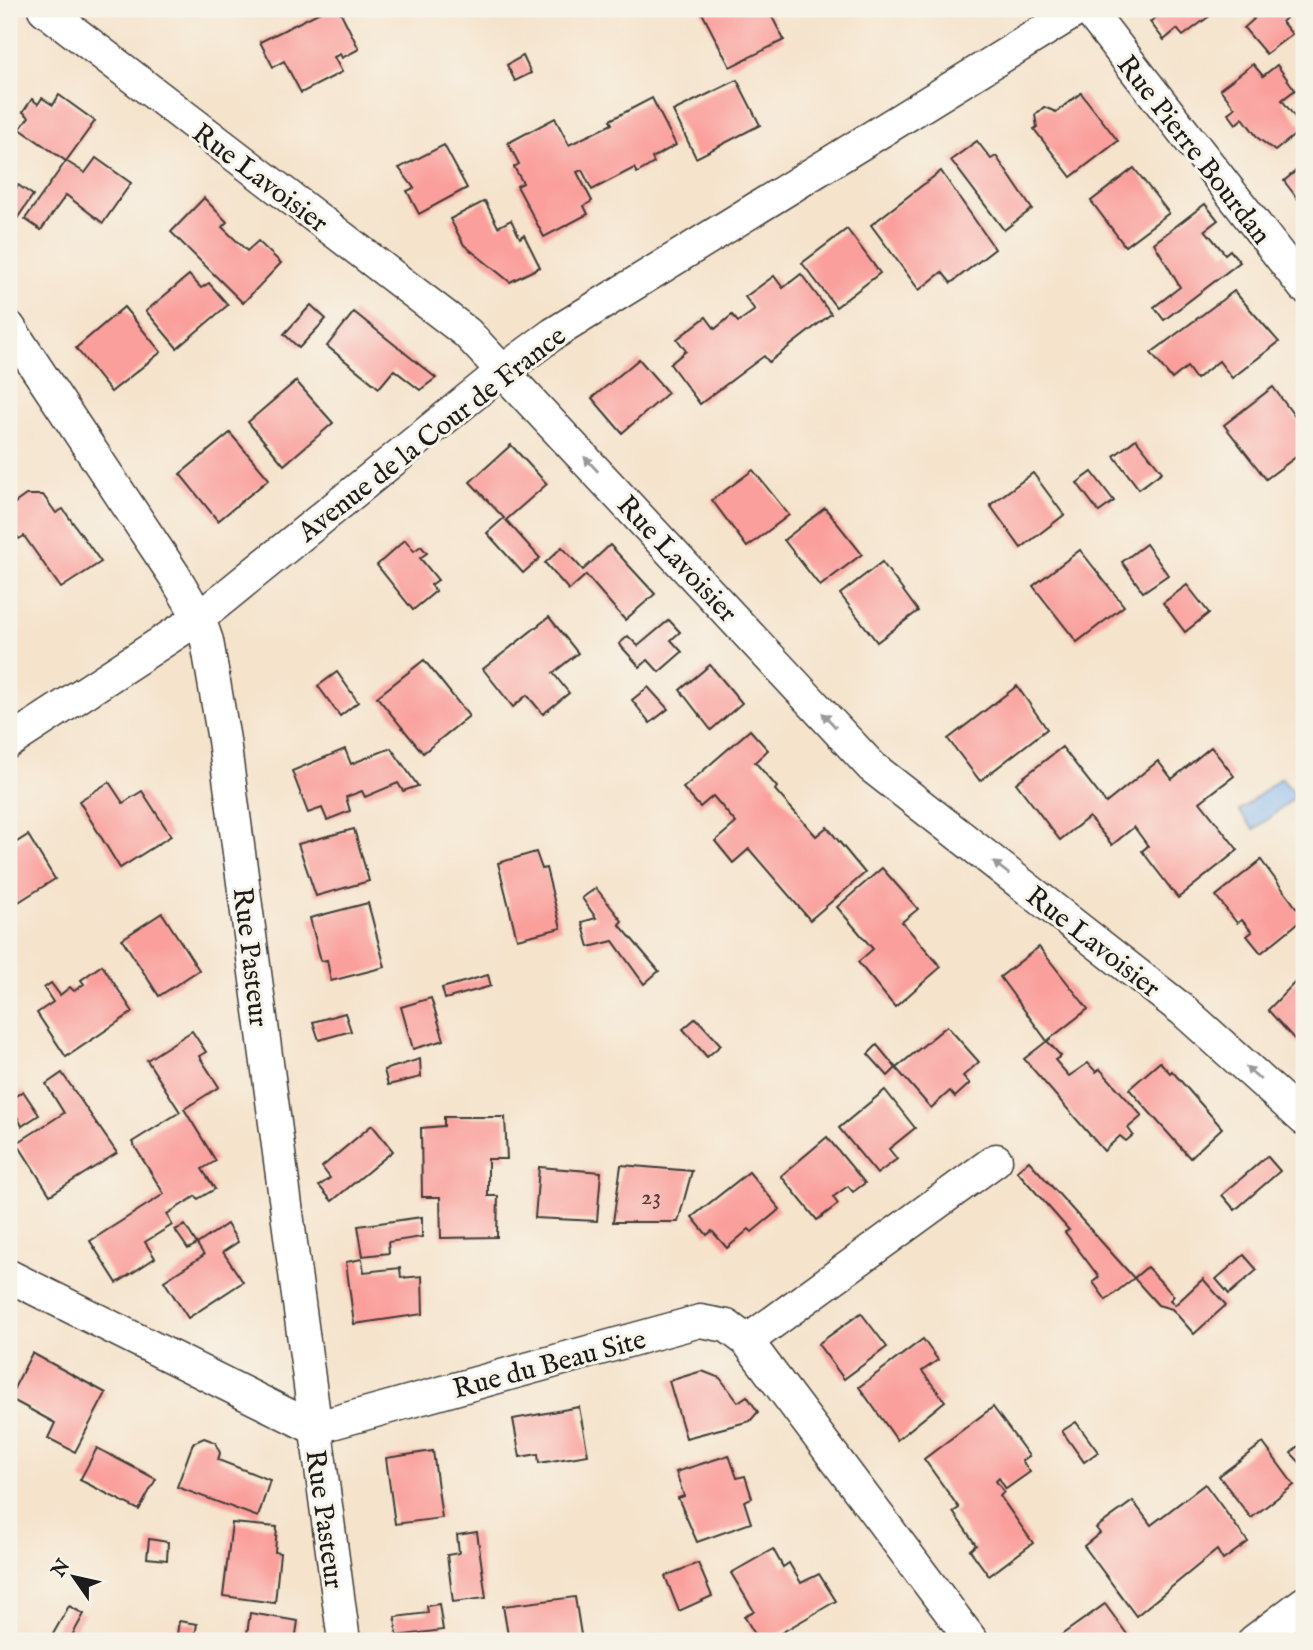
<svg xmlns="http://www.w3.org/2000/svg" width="1313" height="1650" font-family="'IM FELL English',serif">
<rect width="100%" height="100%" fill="#f7f3e8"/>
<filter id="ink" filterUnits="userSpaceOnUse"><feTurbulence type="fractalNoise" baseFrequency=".0143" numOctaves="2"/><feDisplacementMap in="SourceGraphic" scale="14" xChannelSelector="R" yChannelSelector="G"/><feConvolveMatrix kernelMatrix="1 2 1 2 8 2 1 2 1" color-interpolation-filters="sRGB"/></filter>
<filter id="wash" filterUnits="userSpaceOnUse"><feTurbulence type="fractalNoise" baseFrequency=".00686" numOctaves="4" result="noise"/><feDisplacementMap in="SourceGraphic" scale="28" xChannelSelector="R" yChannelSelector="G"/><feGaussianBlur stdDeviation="1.57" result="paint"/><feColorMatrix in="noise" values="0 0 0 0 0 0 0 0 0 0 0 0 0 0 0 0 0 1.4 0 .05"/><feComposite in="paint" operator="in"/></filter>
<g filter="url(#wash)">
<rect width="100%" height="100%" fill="#f5e3cc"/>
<path fill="#85b6f1" stroke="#506986" stroke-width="2" d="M1281,778l15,18 -42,34 -15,-19z"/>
<g id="blocks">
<g fill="#fa9f9b">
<path d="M326,9h13l20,40 -17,9 -2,-4 -6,3 8,15 -41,21 -17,-32 -11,6 -13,-25z"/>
<path d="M700,9h68l16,31 -54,27z"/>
<path d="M1162,9h57l-36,27 -6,-7 -13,11 -14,-18 14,-11z"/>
<path d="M1245,9h50l-13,13 10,12 -26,20 -22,-26 10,-9z"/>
<path d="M523,56l8,17 -16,8 -8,-16z"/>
<path d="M1253,64l10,12 14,-11 18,25 -13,10 21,28 -28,23 -17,-13 -15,-20 -7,6 -8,-11 7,-5 -15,-19z"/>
<path d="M737,80l23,45 -64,33 -23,-47z"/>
<path d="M1081,93l37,48 -47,36 -37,-48 3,-2 -2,-12 9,-8 12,5z"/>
<path d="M59,95l36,26 -29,40 -46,-32 9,-12 -6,-5 9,-13 6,5 4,-6 11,7z"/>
<path d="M652,98l24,47 -24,13 2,5 -17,10 -3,-5 -42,22 -10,-20 -5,2 15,29 -8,5 4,8 -44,23 -27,-51 6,-3 -9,-16 5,-3 -11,-21 47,-25 14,27 43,-21 -2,-4z"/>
<path d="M977,141l14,18 5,-3 36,53 -28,21 -53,-70z"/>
<path d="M444,145l23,43 -48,26 -12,-23 7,-3 -15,-20z"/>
<path d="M96,158l35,25 -28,40 -37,-28 -25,35 -16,-11 41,-58 19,12z"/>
<path d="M1304,164v43l-20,-26z"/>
<path d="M1134,168l35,45 -44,33 -34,-45z"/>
<path d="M941,171l54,78 -44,34 -9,-11 -23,18 -48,-65z"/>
<path d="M18,185l15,10 -21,31 -3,-2v-26z"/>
<path d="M204,198l23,24 -5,5 25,24 11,-10 23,22 -38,40 -72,-71z"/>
<path d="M485,201l13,26 13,-7 9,18 4,-3 16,32 -30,15 -46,-37 -14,-26z"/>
<path d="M1205,204l13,16 -13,10 20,24 5,-4 10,12 -76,58 -10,-13 26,-20 -26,-44z"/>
<path d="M847,229l33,44 -44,34 -34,-44z"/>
<path d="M801,274l30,40 -62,48 -5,-6 -64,48 -30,-40 16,-13 -9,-12 29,-22 9,12 17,-14 6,7 17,-12 -10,-13 29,-21 9,12z"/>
<path d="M189,275l12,13 8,-5 19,22 -51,43 -31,-37z"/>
<path d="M1234,291l45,51 -47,36 -13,-17 -23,18 -9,-12 -15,12 -21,-26z"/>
<path d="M311,305l15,14 -27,29 -15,-14z"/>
<path d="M124,307l37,45 -50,40 -35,-44z"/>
<path d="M354,312l82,66 -16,12 -26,-20 -15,18 -52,-42z"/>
<path d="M639,359l29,34 -46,40 -30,-35z"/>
<path d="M296,381l37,42 -49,42 -36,-43z"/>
<path d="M1273,387l31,42v22l-38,28 -42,-54z"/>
<path d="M230,433l39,46 -51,42 -38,-47z"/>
<path d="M1136,439l26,33 -23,17 -25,-33z"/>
<path d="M511,445l36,39 -41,36 34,38 -17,15 -36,-40 17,-15 -34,-36z"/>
<path d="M753,470l36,45 -42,32 -35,-47z"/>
<path d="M1092,472l22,29 -15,11 -22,-29z"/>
<path d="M1033,473l31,42 -43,33 -31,-43z"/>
<path d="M26,495h17l13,18 7,-4 38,53 -40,26 -37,-52 -5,3 -10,-14 3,-20z"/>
<path d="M825,508l37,46 -42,32 -36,-46z"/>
<path d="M405,540l9,11 7,-5 6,7 -7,5 18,22 -7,5 5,6 -23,19 -36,-45z"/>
<path d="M1146,544l22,31 -25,17 -21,-30z"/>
<path d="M610,545l45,49 -30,26 -39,-45 -17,15 -24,-27 17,-16 21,23z"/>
<path d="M1080,550l44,56 -47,36 -44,-56z"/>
<path d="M882,562l36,49 -41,31 -37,-48z"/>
<path d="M1187,585l22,28 -24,19 -22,-29z"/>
<path d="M549,617l29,36 -25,20 16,20 -26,21 -16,-19 -14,12 -30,-38z"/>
<path d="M669,620l11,12 -9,8 11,12 -23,20 -11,-12 -8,7 -21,-23 9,-8 10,10z"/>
<path d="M424,660l45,56 -46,37 -46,-56z"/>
<path d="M710,665l32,38 -31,27 -31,-40z"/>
<path d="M337,672l21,30 -18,14 -22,-30z"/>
<path d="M1017,686l30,43 -67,52 -32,-42z"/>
<path d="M648,687l20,22 -18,14 -18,-23z"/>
<path d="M750,730l18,20 -13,12 22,25 -2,3 41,46 11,-9 38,46 -55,47 -61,-71 -16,14 -18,-22 21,-18 -23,-27 -13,11 -17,-19z"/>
<path d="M1062,747l44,56 52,-42 14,18 39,-32 23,29 -34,26 38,48 -60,48 -36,-47 6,-5 -14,-19 -22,18 -23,-28 -29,23 -44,-57z"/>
<path d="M391,748l27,38 -15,5 -5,-8 -33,14 -3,-6 -16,6 4,14 -23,9 -5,-12 -14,5 -16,-42 53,-22 6,15z"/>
<path d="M109,782l14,21 19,-12 29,45 -51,32 -41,-67z"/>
<path d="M354,829l15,52 -53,15 -18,-52z"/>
<path d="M28,835l27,44 -46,29v-61z"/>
<path d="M536,852l6,17 4,-1 15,60 -44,11 -19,-76z"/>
<path d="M1261,860l43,58 -43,35 -14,-17 5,-4 -10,-12 -5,3 -21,-27z"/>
<path d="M882,868l36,41 -16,13 39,45 -46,40 -37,-45 15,-13 -36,-42z"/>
<path d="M596,888l26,33 -3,3 40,47 -15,13 -31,-43 -24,6 -7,-25 14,-4 -14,-20z"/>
<path d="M368,903l17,64 -54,14 -4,-21 -6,1 -11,-43z"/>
<path d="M162,913l37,57 -40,26 -37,-57z"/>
<path d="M1039,947l49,62 -41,32 -47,-64z"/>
<path d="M102,965l31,47 -67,45 -29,-44 16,-11 -9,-14 7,-5 9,12 10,-8 4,4 10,-7 -3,-4z"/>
<path d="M1304,973v77l-36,-40z"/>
<path d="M488,975l3,11 -46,13 -3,-11z"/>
<path d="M431,998l13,42 -31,9 -12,-42z"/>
<path d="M345,1013l6,18 -32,9 -6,-18z"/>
<path d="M696,1018l25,27 -14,12 -24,-28z"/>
<path d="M947,1026l32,36 -16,14 7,8 -3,2 -12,11 -5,-6 -19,17 -35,-40 -8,8 -20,-22 9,-9 19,23z"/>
<path d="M192,1031l14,21 -7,4 20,31 -35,22 32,52 -14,8 13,20 -17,10 -2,-3 -29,18 5,11 -27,17 10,16 -38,25 -27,-42 74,-47 -32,-52 48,-30 -33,-52z"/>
<path d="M1047,1041l14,15 -6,4 14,16 19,-13 8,9 4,-3 42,47 -14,12 5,7 -7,6 -6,-5 -16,15 -80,-92z"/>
<path d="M420,1059l1,18 -33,8 -4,-15z"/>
<path d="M1160,1062l10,11 2,-2 50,57 -32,30 -61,-69z"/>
<path d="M62,1073l55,80 -67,42 -33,-52 47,-30 -18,-29z"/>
<path d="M885,1090l30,38 -26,21 8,10 -20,15 -38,-46z"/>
<path d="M23,1091l16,24 -17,11 -13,-25z"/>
<path d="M444,1117h61l2,42h-19v37h10l-1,41 -56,1 -1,-41h-18l-1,-69 23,-2z"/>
<path d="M372,1125l21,26 -61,50 -13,-15 11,-8 -8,-11z"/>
<path d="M827,1137l38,46 -12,9 -5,-6 -15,11 5,7 -21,16 -36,-44z"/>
<path d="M1267,1156l13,15 -45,39 -13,-15z"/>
<path d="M1029,1161l105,117 13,-11 27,29 -4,4 5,5 28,-26 23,26 -32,29 -22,-25 -14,-4 -24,-27 -28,22 -13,-18 6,-5 -34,-45 4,-2 -52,-59z"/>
<path d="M621,1165l71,6 -14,51h-65z"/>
<path d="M539,1167l62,5 -4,49 -62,-3z"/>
<path d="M749,1172l31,37 -28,23 -3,-3 -22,19 -15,-17 -5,4 -15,-18z"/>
<path d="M422,1217v20l-34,5 1,11 -26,3 -5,-30z"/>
<path d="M227,1224l11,18 -15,10 20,30 -55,36 -24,-37 40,-26 -7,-11 -9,5 -13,-19 10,-5 12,19z"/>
<path d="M1244,1255l13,15 -28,24 -13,-15z"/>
<path d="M362,1259l2,13 36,-4 1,10 21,-2 1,38 -69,10 -8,-62z"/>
<path d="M861,1313l26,34 -43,32 -26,-35z"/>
<path d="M923,1339l15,21 -16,11 23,30 -48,39 -38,-53z"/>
<path d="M32,1353l74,40 -31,59 -27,-14 7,-15 -46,-25z"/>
<path d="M702,1371l18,7 18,24 9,-6 11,16 -8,9 -64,17 -17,-57z"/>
<path d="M579,1407l9,48 -49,8 -1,-9 -18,3 -7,-38z"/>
<path d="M993,1407l36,49 -7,5 8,11 -24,17 -7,-11 -3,3 8,11 -4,4 33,47 -44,33 -19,-26 6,-5 -23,-33 6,-4 -35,-49z"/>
<path d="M1076,1422l22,30 -14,10 -22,-31z"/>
<path d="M204,1438l11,4 5,11 -2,7 52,20 -12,37 -81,-30 16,-44z"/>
<path d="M1304,1441v26l-13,-14z"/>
<path d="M1263,1443l31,42 -43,33 -32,-42z"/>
<path d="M97,1448l59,31 -17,31 -59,-30z"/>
<path d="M433,1451l9,67 -47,6 -9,-66z"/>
<path d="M729,1455l8,23 8,-2 7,22 -8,3 7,22 -54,19 -19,-44 6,-2 -8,-24z"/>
<path d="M1205,1484l43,58 -25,18 -6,-10 -81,66 -52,-70 16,-13 -4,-5 37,-27 18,24z"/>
<path d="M232,1523l45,4 -2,25 5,1 -5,50 -52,-7z"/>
<path d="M477,1532l9,66 -33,4 -6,-47 12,-2 -2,-18z"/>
<path d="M149,1539l19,3 -1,18 -20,-2z"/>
<path d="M773,1549l10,18 6,-4 12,20 18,-9 17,27 -69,40h-8l-15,-25 10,-5 -23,-38z"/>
<path d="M698,1563l14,33 -33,15 -14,-35z"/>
<path d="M575,1597l7,44h-73l-6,-35z"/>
<path d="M439,1604l4,26 -46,6 -2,-19 33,-4 -1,-7z"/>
<path d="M1105,1604l27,37h-79z"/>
<path d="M69,1606l15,8 -15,27h-20z"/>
<path d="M250,1613l48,8 -3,20h-49z"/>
<path d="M179,1621l18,3 -3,17h-18z"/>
</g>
</g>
</g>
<g filter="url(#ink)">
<use href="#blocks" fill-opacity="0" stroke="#3d3a36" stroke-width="2"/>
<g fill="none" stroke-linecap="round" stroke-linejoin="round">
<g stroke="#3d3a36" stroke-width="35">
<g id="street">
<path d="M44,9l423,324 405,434 312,244 120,108"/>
<path d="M1088,9l216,278"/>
<path d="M9,327l165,248 25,43 8,23 17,99 120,901"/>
<path d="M9,742l190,-124 305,-248 49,-36 526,-325"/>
<path d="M9,1276l305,152 386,-107 27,5 20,15 225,300"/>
<path d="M747,1341l249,-181"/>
<path d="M1254,1641l50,-38"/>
</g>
</g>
<use href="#street" stroke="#fff" stroke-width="32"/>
</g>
<defs><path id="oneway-solid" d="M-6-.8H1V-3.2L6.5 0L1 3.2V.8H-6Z" transform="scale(1.75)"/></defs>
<g fill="#999">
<use href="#oneway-solid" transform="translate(591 464) rotate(-133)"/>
<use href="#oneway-solid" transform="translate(829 720) rotate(-133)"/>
<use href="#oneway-solid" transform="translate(1001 868) rotate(-142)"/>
<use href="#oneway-solid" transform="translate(1253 1073) rotate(-138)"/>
</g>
</g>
<g text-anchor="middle" stroke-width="6" stroke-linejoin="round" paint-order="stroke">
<g font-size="24" fill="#543d3c">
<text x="651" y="1204">23</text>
</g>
<g font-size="28" fill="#1c1c1c" stroke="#f7f3e8">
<text transform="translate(1195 149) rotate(52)" y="10">Rue Pierre Bourdan</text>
<text transform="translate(261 177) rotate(37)" y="10">Rue Lavoisier</text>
<text transform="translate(431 433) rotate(-38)" y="10">Avenue de la Cour de France</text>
<text transform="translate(678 558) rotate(47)" y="10">Rue Lavoisier</text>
<text transform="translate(1094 941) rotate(38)" y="10">Rue Lavoisier</text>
<text transform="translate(252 957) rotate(83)" y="10">Rue Pasteur</text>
<text transform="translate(549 1363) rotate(-15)" y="10">Rue du Beau Site</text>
<text transform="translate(326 1519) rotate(82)" y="10">Rue Pasteur</text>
</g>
</g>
<rect width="1313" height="1650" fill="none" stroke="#f7f3e8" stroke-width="35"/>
<g transform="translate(74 1577) rotate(304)" stroke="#f7f3e8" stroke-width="5" paint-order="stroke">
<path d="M0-5L12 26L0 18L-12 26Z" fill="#1c1c1c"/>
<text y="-10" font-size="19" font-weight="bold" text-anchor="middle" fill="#1c1c1c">N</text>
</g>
</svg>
